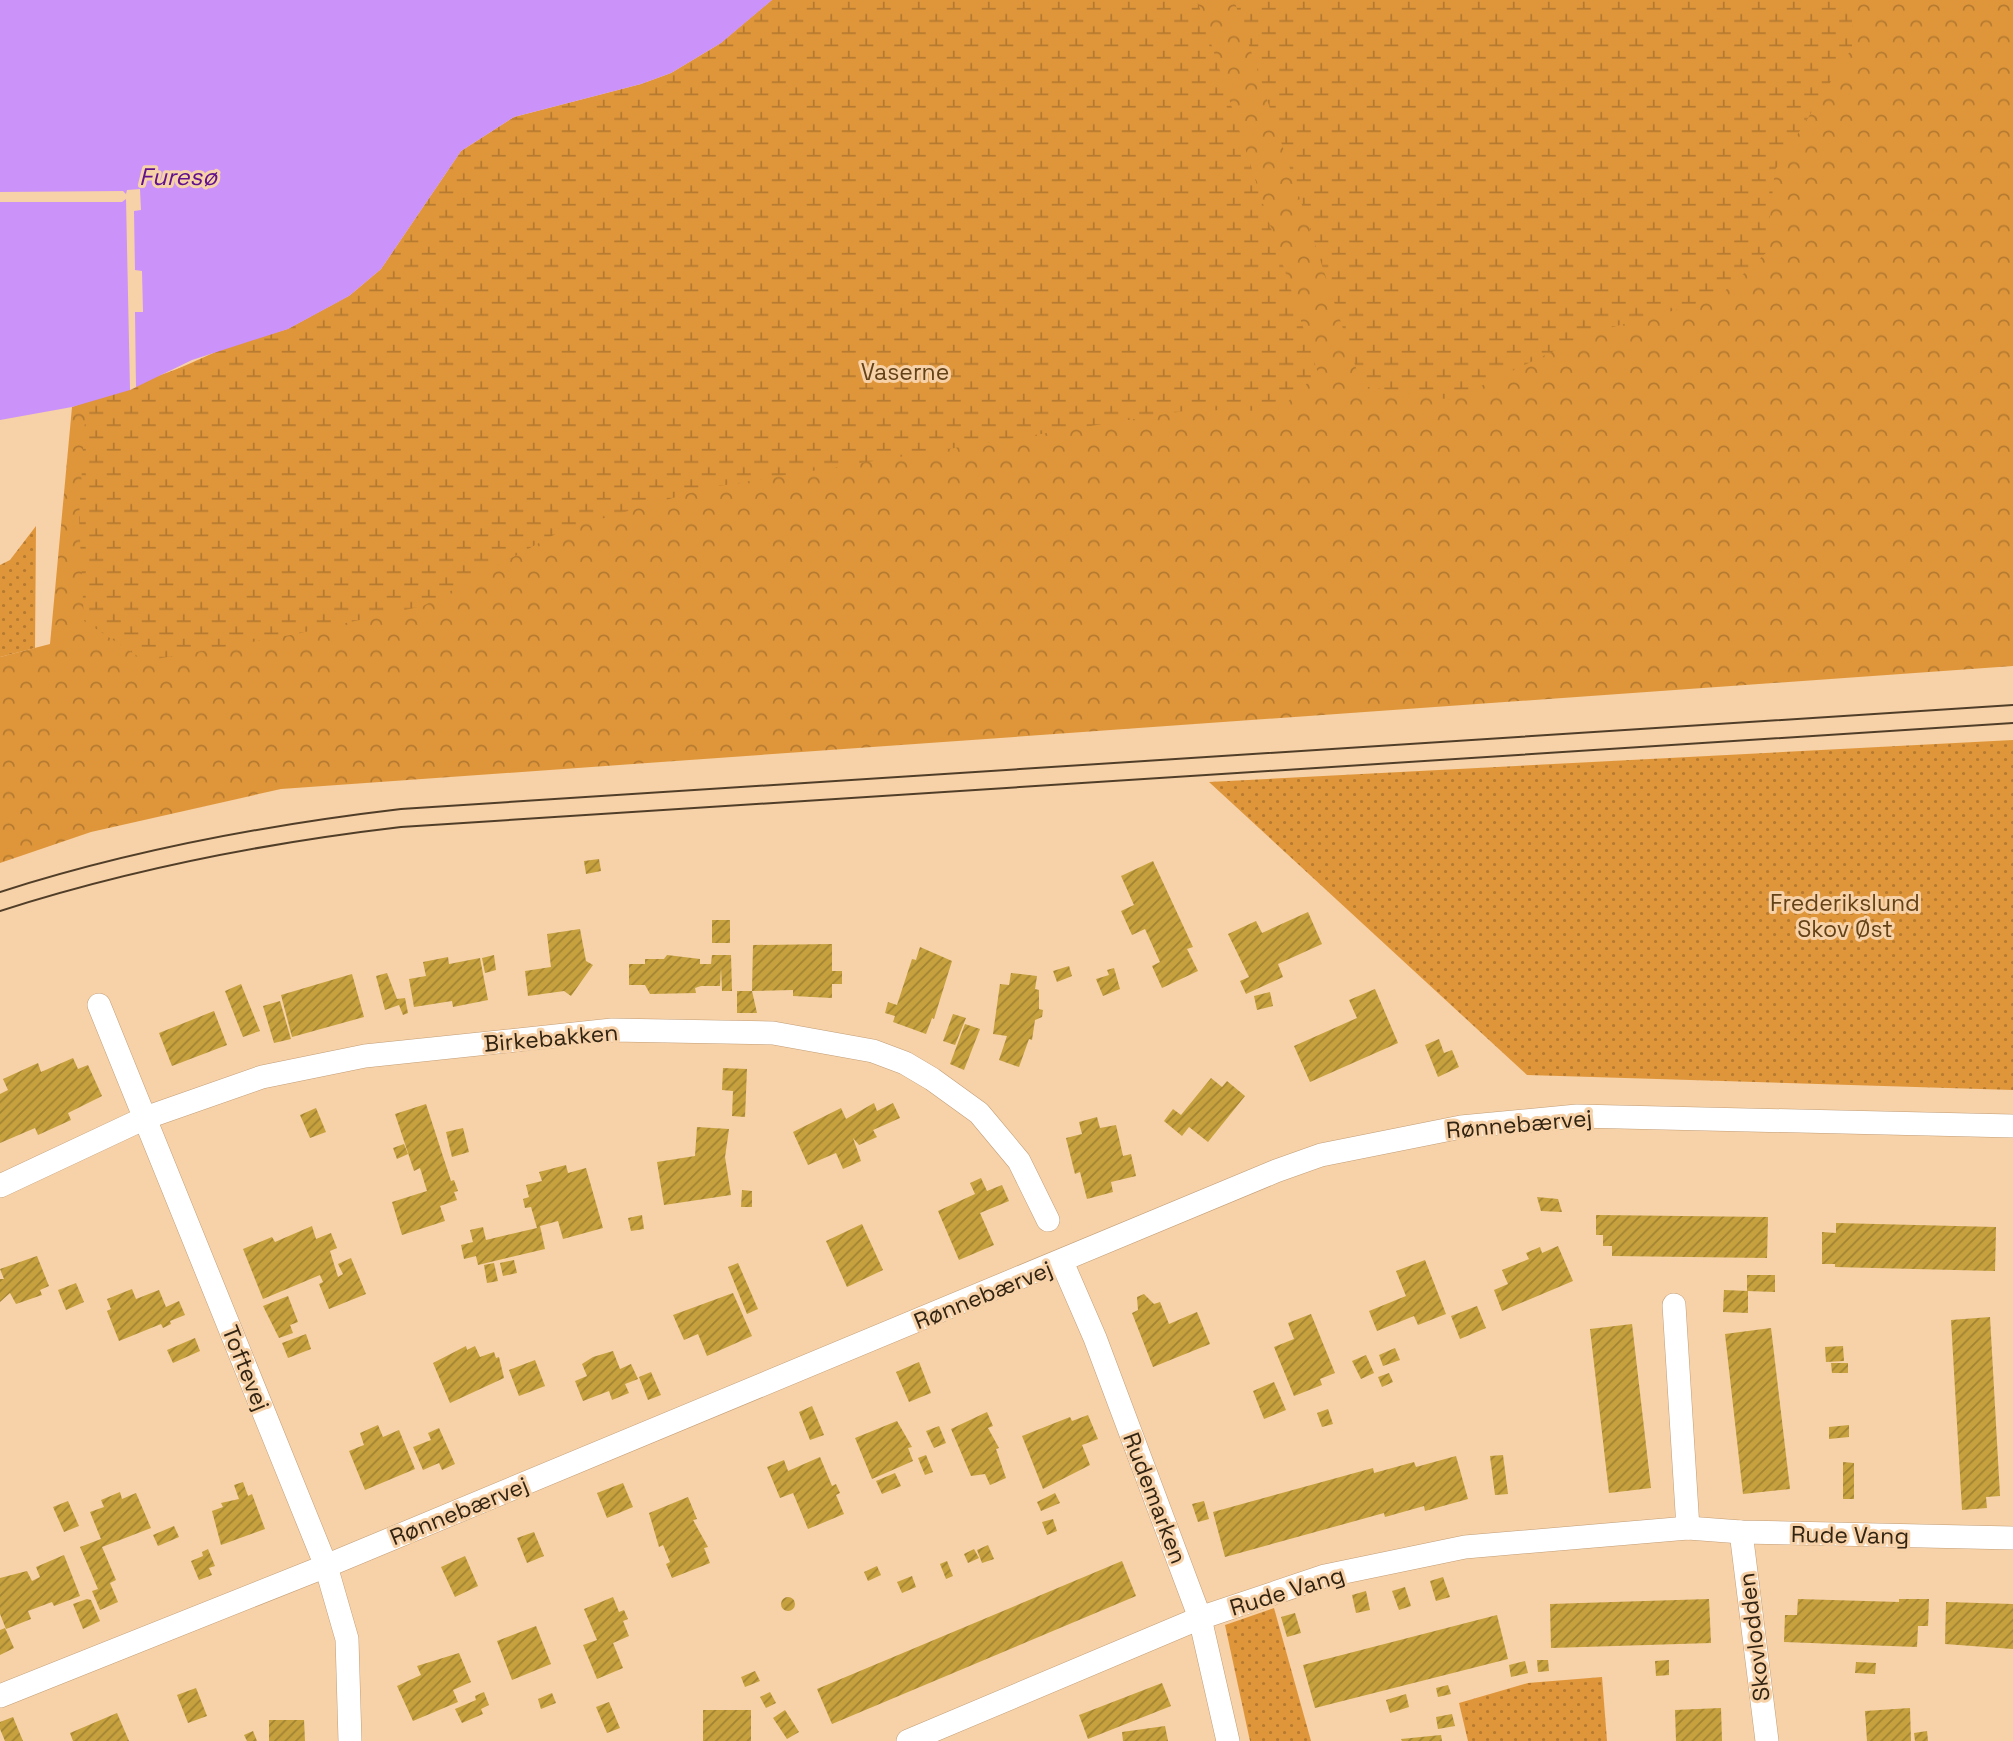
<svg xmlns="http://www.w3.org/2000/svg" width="2013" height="1741" font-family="'Space Grotesk',sans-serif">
<defs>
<pattern id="grass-dots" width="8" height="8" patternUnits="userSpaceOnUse" patternTransform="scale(1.75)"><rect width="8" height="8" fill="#df963a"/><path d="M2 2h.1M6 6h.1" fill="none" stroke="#b57a30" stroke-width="1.8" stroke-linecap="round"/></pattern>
<pattern id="forest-crowns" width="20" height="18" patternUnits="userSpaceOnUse" patternTransform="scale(1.75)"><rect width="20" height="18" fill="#df963a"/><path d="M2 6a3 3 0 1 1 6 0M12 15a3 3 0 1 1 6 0" fill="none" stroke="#b57a30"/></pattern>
<pattern id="wetland-marsh" width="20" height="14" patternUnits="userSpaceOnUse" patternTransform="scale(1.75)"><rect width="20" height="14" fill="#df963a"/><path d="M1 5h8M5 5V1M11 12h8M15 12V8" fill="none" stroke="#b57a30"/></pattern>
<pattern id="building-hatch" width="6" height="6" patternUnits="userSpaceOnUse" patternTransform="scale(1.75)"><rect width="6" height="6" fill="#c6a13e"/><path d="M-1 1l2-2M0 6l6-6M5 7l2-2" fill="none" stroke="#a18333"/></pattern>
</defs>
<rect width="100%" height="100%" fill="#f7d1a7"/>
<g fill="url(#grass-dots)">
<path d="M36,526l-1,122 -35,9v-92l10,-5z"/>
<path d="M2013,740v350l-486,-15 -318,-293z"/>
<path d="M1274,1608l37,133h-61l-25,-116z"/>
<path d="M1602,1677l5,64h-139l-9,-38 69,-20z"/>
</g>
<path fill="url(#forest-crowns)" d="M772,0h1241v666l-1732,123 -190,43 -91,31v-206l50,-13 22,-237 216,-78 61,-33 372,-253z"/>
<g fill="url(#wetland-marsh)">
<path d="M772,0h425l121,373 -40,38 -88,-1 -483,78 -144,42 -140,76 -127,28 -151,27 -61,-40 -5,-103 7,-116 51,-15 92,-41 59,-17 61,-33 32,-27 80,-118 53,-34 127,-33 30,-11 50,-30z"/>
<path d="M1234,0h618v48l-77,122 -9,83 -50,46 -125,34 -139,67 -90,-14z"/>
</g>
<path fill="#cb92f9" d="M0,0h772l-51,43 -50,30 -30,11 -127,33 -53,34 -80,118 -32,27 -61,33 -96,31 -62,30 -58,17 -72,13z"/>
<path fill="#f7d1a7" d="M140,189l1,21 -7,1 1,59 7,1 1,41h-8l1,75 -6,3 -4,-191 -4,3h-122v-10l123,-1 3,3 1,-4z"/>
<g fill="url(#building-hatch)">
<path d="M599,859l2,12 -15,3 -2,-13z"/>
<path d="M1153,861l40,86 -6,2 11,22 -36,17 -10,-22 8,-4 -15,-33 -13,6 -11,-24 13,-6 -13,-29z"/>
<path d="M1308,912l14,32 -44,20 5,13 -37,17 -6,-13 9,-4 -21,-43 28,-13 6,12z"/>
<rect x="712" y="920" width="18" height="23"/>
<path d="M580,929l6,32 7,4 -22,31 -7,-5 -36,5 -3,-25 26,-4 -4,-33z"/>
<path d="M832,944v27h10v13h-10v14l-39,-2v-6l-41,1 1,-46z"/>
<path d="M920,947l32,14 -18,58 -2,-1 -6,16 -33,-12 2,-6 -10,-3 3,-11 9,3 15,-46 4,1z"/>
<path d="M494,955l2,15 -11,3 -3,-15z"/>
<path d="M667,955l33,4v5h11l1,-9h19l1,36h-10l-1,-24 -1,19h-19l-6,2 1,5 -46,1 -5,-9h-16v-21h16v-5h19z"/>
<path d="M448,957l1,7 31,-6 8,42 -35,7 -1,-6 -38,6 -5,-28 17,-3 -3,-14z"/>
<path d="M1069,966l3,10 -15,6 -4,-11z"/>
<path d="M1114,968l6,21 -17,7 -7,-17 13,-4 -2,-5z"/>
<path d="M387,973l10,26 8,-1 3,15 -5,2 -4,-10 -14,5 -9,-34z"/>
<path d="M1011,973l26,3 -2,13 4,1v19l4,1 -1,7 -7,3 -3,20 -3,-1 -10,28 -20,-7 8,-24 -14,-2 7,-50 9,1z"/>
<path d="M352,974l12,43 -72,20 -11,-42z"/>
<path d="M241,984l19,47 -17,6 -18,-46z"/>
<path d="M1375,989l23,54 -88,39 -16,-36 63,-28 -8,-18z"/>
<path d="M737,991h15l5,22h-20z"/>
<path d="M1270,992l3,14 -16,4 -3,-14z"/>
<path d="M280,1001l11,38 -17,4 -11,-37z"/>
<path d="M214,1011l13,34 -55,21 -13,-33z"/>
<path d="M953,1014l13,4 -11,27 -12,-4z"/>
<path d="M965,1024l15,5 -16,41 -14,-6z"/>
<path d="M1439,1039l5,14 8,-3 7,17 -21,10 -13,-32z"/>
<path d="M73,1058l5,11 10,-4 14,31 -34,17 3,7 -33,15 -3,-7 -35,15v-49l8,-4 -5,-11 35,-16 3,9z"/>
<path d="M723,1068l24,1 -2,48 -13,-1 1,-25 -11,-1z"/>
<path d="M1211,1078l11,9 5,-6 18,15 -37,46 -19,-15 -7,9 -18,-15 9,-12 8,6z"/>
<path d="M874,1103l3,8 16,-8 7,15 -27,12 4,7 -18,8 -6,-7 8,23 -18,8 -7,-16 -28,12 -15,-33 48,-24 5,11z"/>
<path d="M426,1104l25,77 3,-1 4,11 -4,1 3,8 -17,6 5,15 -43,14 -10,-33 35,-11 -7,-23 -6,3 -19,-57z"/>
<path d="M316,1108l10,24 -16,6 -10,-23z"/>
<path d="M1097,1117l3,11 16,-3 7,31 8,-2 5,22 -25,6 2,10 -26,7 -7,-27 -5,2 -9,-36 16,-4 -3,-12z"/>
<path d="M697,1127l32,2 -4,28 6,38 -67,10 -7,-43 38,-6z"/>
<path d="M463,1128l6,24 -17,5 -6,-25z"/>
<path d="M404,1144l4,10 -11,5 -4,-11z"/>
<path d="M566,1165l2,8 18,-5 17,60 -40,11 -5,-18 -18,5 5,23 -67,16 -2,-9 -12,3 -3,-14 12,-3 -3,-12 13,-3 3,13 51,-12 -6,-21 -6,1 -2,-9 6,-2 -3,-12 16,-4 -3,-9z"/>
<path d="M981,1178l6,13 15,-6 7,16 -29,12 14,32 -35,15 -21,-49 37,-17 -5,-11z"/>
<path d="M742,1190l10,1v16h-11z"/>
<path d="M1537,1197l21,2 4,13 -21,-1z"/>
<path d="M642,1215l2,14 -13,2 -3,-13z"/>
<path d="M1596,1215l172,2 -1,41 -155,-2v-10h-9v-11h-7z"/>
<path d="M1836,1223l160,4 -1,44 -160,-4v-3h-13v-32l14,1z"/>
<path d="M862,1224l21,46 -36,17 -21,-46z"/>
<path d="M312,1226l4,13 15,-6 6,15 -7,3 8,26 5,-3 -5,-10 13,-6 15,36 -37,15 -10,-25 4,-2 -3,-7 -57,24 -20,-50 29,-12 3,5z"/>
<path d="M1558,1246l15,35 -71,30 -8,-21 14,-6 -6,-14 27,-11 -3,-6 14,-6 2,6z"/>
<path d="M37,1256l12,30 -9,4 2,5 -26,9 -6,-11 -10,9v-23h4l-4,-10z"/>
<path d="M514,1260l3,13 -14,3 -3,-13z"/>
<path d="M1425,1260l21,54 -28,11 -4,-9 -37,15 -8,-20 37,-15 -10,-25z"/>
<path d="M494,1263l4,18 -11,2 -3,-18z"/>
<path d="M738,1263l20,46 -11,5 -19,-47z"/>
<path d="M1747,1275h28v17l-28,-1z"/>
<path d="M76,1283l8,19 -18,8 -8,-20z"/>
<path d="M132,1289l4,10 23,-9 7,17 13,-6 6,14 -15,6 1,3 -8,4 -2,-4 -42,17 -12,-30 4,-2 -4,-10z"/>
<path d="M1724,1290l24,1v22l-25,-1z"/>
<path d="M733,1293l19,43 -45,20 -9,-22 -14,6 -11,-25z"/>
<path d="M1144,1294l10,10 6,-2 9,22 28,-12 13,32 -57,23 -21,-54 6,-3 -1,-13z"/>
<path d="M288,1296l10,26 -8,3 3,8 -14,5 -16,-32z"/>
<path d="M1477,1306l9,22 -26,11 -9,-23z"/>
<path d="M1311,1314l24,59 -15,6 2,6 -28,11 -20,-49 20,-8 -6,-16z"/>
<path d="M1990,1317l10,179 -14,1 1,11 -25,2 -11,-190z"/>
<path d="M1632,1324l19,164 -42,5 -19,-164z"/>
<path d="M1771,1328l19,161 -47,5 -18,-160z"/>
<path d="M306,1334l5,15 -23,9 -6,-15z"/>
<path d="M195,1338l5,13 -27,12 -6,-13z"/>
<path d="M466,1346l1,4 8,-4 5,11 14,-5 2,6 3,-1 5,21 -54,25 -17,-40z"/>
<path d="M1843,1346l1,15 -18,1 -1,-15z"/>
<path d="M1395,1348l5,12 -17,6 -4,-11z"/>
<path d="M613,1351l7,18 11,-5 7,15 -13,5 4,9 -17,7 -3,-9 -26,10 -8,-20 12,-5 -5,-12 11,-7z"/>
<path d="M1366,1355l8,18 -13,6 -9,-18z"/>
<path d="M535,1360l10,26 -26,10 -10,-26z"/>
<path d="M919,1362l12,31 -22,9 -13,-30z"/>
<path d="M1831,1363h17v10h-16z"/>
<path d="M651,1372l10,23 -13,5 -9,-23z"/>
<path d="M1389,1373l4,9 -11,5 -4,-10z"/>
<path d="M1274,1382l12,28 -22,9 -11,-28z"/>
<path d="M812,1406l12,29 -14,5 -11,-28z"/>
<path d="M1328,1409l5,15 -11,3 -5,-14z"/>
<path d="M987,1412l6,14 -5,2 11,20 -3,1 10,29 -16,7 -5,-11 -14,2 -20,-47z"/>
<path d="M1088,1415l10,24 -16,6 8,20 -47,24 -21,-53 48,-19 2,4z"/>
<path d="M897,1421l15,26 -4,1 5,13 -41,18 -17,-41z"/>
<path d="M378,1425l5,12 16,-7 16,39 -50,21 -16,-39 15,-6 -4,-12z"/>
<path d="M1849,1425v12l-20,2v-12z"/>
<path d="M939,1426l7,17 -12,5 -8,-17z"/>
<path d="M439,1428l16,36 -13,6 -3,-7 -16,7 -10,-23 18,-7 -3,-7z"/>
<path d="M926,1455l7,17 -8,3 -7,-17z"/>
<path d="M1503,1455l5,39 -13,1 -5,-39z"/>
<path d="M1456,1456l12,43 -43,12 -1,-5 -39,11 -1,-4 -159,44 -12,-45 160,-44 1,5 40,-11 2,5z"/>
<path d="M820,1457l12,29 4,-2 4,9 -4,2 8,19 -36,15 -15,-36 -13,5 -13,-31 17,-7 4,11z"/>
<path d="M1843,1462l11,1v36h-11z"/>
<path d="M895,1473l6,13 -19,8 -6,-13z"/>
<path d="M243,1482l5,14 4,-2 13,35 -44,16 -9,-34 11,-4 -2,-4 18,-4 -5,-14z"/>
<path d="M623,1483l10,24 -26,11 -10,-25z"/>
<path d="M120,1492l2,7 14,-6 15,35 -49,19 14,33 -6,3 8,19 -18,8 -8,-19 6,-2 -18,-42 21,-8 -11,-27 14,-5 -3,-7z"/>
<path d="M1055,1493l5,10 -19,8 -4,-9z"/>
<path d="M688,1497l9,22 -4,1 15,27 -4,1 6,15 -38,15 -6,-14 4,-2 -7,-17 -4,2 -10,-34z"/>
<path d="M68,1501l11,25 -15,6 -11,-25z"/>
<path d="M1204,1501l5,18 -11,3 -6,-18z"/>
<path d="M1053,1519l4,12 -10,4 -5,-13z"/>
<path d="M174,1526l5,11 -21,9 -5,-11z"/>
<path d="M534,1532l10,24 -17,7 -10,-25z"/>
<path d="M988,1545l6,14 -12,4 -5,-13z"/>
<path d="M208,1549l7,17 -6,2 3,7 -13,5 -8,-19 12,-5 -1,-4z"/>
<path d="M974,1549l5,9 -11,5 -4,-9z"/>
<path d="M64,1555l16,41 -26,10 -2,-4 -24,9 3,8 -25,10 -6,-15v-36l27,-7 5,10 8,-4 -4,-10z"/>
<path d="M465,1556l13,30 -23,11 -14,-30z"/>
<path d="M947,1561l6,15 -7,3 -6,-15z"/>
<path d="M1122,1561l14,35 -304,128 -15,-35z"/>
<path d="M877,1566l4,9 -13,6 -4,-9z"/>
<path d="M912,1576l4,11 -14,6 -5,-11z"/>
<path d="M1443,1577l7,20 -14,4 -6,-20z"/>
<path d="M1405,1587l6,19 -12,4 -7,-19z"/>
<path d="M1366,1591l4,19 -14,3 -4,-18z"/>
<path d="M613,1597l6,15 5,-2 4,9 -5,2 6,15 -16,7 10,25 -26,11 -14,-34 14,-5 -13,-31z"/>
<circle cx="788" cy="1604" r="7"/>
<path d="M87,1599l4,1 9,21 -17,8 -10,-25z"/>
<path d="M1709,1599l2,44 -160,5 -1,-44z"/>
<path d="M1798,1599l101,3v-3h30l-1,27h-10l-1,21 -133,-5 1,-27h12z"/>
<path d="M1946,1602l67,2v45l-68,-5z"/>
<path d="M1295,1613l6,20 -14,4 -6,-20z"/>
<path d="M1497,1615l11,44 -193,49 -12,-43z"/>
<path d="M536,1626l15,38 -39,16 -15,-39z"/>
<path d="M5,1628l9,20 -14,7v-25z"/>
<path d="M459,1653l12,29 -18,8 5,12 -45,19 -16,-35 24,-11 -4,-9z"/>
<path d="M1537,1660h11l1,11 -11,1z"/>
<path d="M1669,1660v15l-13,1 -1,-15z"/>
<path d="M1525,1661l3,12 -17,4 -2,-12z"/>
<path d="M1856,1662l20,1 -1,11 -20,-1z"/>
<path d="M755,1671l5,10 -15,6 -4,-10z"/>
<path d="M1162,1683l9,23 -83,33 -9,-24z"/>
<path d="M1448,1685l3,9 -13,3 -2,-9z"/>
<path d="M196,1688l11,28 -19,7 -11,-28z"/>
<path d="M484,1692l5,13 -8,4 2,5 -21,9 -7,-14 21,-9 -1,-4z"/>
<path d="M770,1692l6,11 -10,5 -6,-11z"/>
<path d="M552,1693l4,10 -15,6 -3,-10z"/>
<path d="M1406,1694l3,13 -19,6 -4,-13z"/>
<path d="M609,1702l11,26 -13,5 -11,-26z"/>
<path d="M1721,1708l1,33h-46l-1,-31z"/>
<path d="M1910,1708l1,33h-44l-2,-30z"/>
<rect x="703" y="1710" width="48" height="31"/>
<path d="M785,1710l14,22 -12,7 -14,-21z"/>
<path d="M117,1713l12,28h-56l-3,-8z"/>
<path d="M1452,1714l3,12 -17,3 -2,-12z"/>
<path d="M13,1717l10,24h-18l-5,-12v-7z"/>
<path d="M269,1720h35l1,21h-36z"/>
<path d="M1165,1726l3,15h-45l-1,-9z"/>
<path d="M253,1731l4,10h-10l-3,-6z"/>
<path d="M1927,1731l1,10h-13l-1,-8z"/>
<path d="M1441,1735l1,6h-40l-1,-2z"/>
</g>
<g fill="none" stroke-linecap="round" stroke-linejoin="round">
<g stroke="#c29d75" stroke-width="24">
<g id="minor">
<path d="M99,1005l227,561 21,73 3,102"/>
<path d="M0,1186l145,-68 117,-41 103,-21 247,-26 161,3 100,18 32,12 27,16 47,34 40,48 29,59"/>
<path d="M1062,1262l33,76 105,280 28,123"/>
<path d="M1674,1305l14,223"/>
<path d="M1741,1532l26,209"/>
<path d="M0,1696l326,-130 950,-395 45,-16 140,-28 116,-11 436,10"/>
<path d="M908,1741l292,-123 125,-42 140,-29 223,-19 53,4 272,6"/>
</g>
</g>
<use href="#minor" stroke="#fff" stroke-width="23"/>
<g stroke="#503e29" stroke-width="2">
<path d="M0,892c131,-42 265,-67 401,-83l1612,-104"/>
<path d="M0,911c131,-42 264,-68 401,-84l1612,-104"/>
</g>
</g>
<g text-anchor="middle" stroke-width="6" stroke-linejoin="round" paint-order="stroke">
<g font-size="23" fill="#644218" stroke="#f7d1a7">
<text x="905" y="380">Vaserne</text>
<text x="1845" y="911">Frederikslund<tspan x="1845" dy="26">Skov Øst</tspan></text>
</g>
<g font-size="23" fill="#322413" stroke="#f7d1a7">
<text transform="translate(551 1038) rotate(-5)" y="8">Birkebakken</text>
<text transform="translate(1519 1124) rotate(-5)" y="8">Rønnebærvej</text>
<text transform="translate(983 1295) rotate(-22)" y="8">Rønnebærvej</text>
<text transform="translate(246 1368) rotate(68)" y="8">Toftevej</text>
<text transform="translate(1155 1498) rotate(69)" y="8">Rudemarken</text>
<text transform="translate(459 1511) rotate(-22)" y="8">Rønnebærvej</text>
<text transform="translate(1850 1535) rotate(1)" y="8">Rude Vang</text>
<text transform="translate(1287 1591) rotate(-17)" y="8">Rude Vang</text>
<text transform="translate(1754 1637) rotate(-97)" y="8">Skovlodden</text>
</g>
<g font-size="24" font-style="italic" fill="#61118d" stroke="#f7d1a7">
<text x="178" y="185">Furesø</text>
</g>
</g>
</svg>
